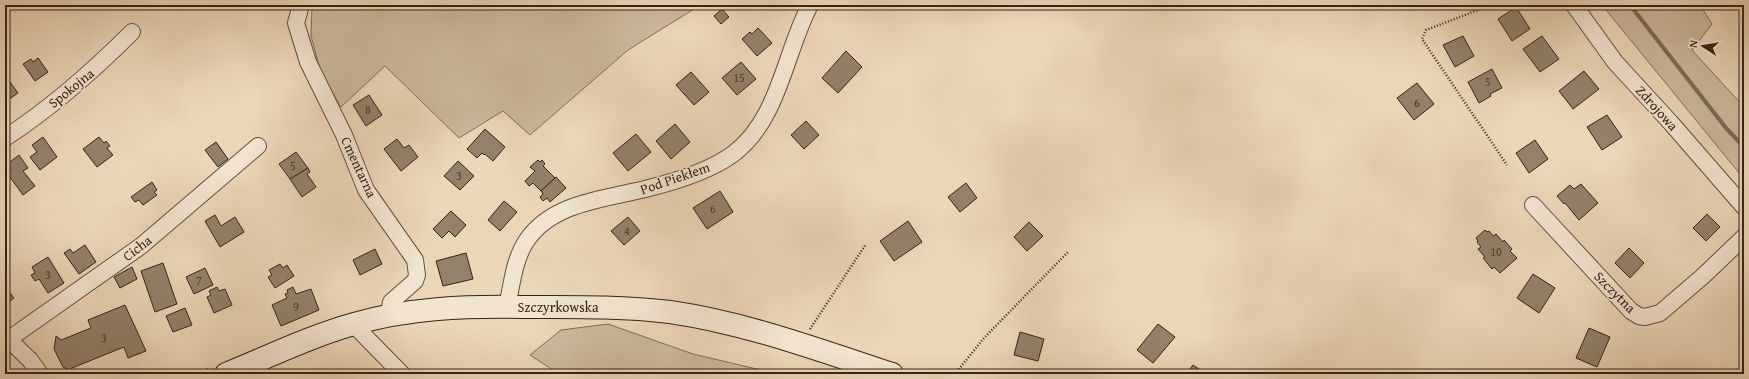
<svg xmlns="http://www.w3.org/2000/svg" width="1749" height="379" font-family="'Gentium Book Plus',serif">
<rect width="100%" height="100%" fill="#ebd6b8"/>
<filter id="stains"><feTurbulence type="fractalNoise" baseFrequency=".005" numOctaves="4"/><feColorMatrix values="0 0 0 0 .2 0 0 0 0 .09 0 0 0 0 .02 0 0 0 .5 -.17"/></filter>
<radialGradient id="worn" r=".72"><stop offset=".6" stop-color="#630" stop-opacity="0"/><stop offset="1" stop-color="#630" stop-opacity=".3"/></radialGradient>
<g fill="#ccb89d" stroke="#7f6e5a">
<path d="M312,5h381l1,4 -66,41 -98,85 -27,-24 -44,27 -74,-72 -44,41 -20,-34 -10,-37z"/>
<path d="M1602,5h98l12,19 -20,26 52,57v72z"/>
<path d="M608,324l85,30 85,20h-219l-29,-19 31,-25z"/>
</g>
<g fill="none" stroke-linecap="round" stroke-linejoin="round">
<path stroke="#7b6b58" stroke-width="4" d="M1630,5l96,123 18,19"/>
</g>
<g fill="#92816b" stroke="#322518">
<path d="M1516,7l14,22 -18,12 -14,-22z"/>
<path d="M722,9l7,8 -8,7 -7,-8z"/>
<path d="M758,28l14,15 -15,13 -15,-17 8,-7 2,2z"/>
<path d="M1463,36l11,20 -19,11 -12,-22z"/>
<path d="M1542,36l17,23 -19,13 -17,-23z"/>
<path d="M846,51l16,16 -24,26 -16,-15z"/>
<path d="M38,58l10,14 -13,9 -12,-17 8,-5 2,3z"/>
<path d="M741,62l15,17 -19,16 -15,-17z"/>
<path d="M1492,69l10,19 -12,6 1,2 -12,7 -11,-21z"/>
<path d="M1584,71l15,18 -26,20 -14,-18z"/>
<path d="M691,72l18,20 -15,13 -18,-20z"/>
<path d="M5,75l13,18 -13,9z"/>
<path d="M1417,83l17,21 -20,16 -17,-22z"/>
<path d="M369,95l13,20 -16,11 -13,-21z"/>
<path d="M1607,115l15,22 -20,13 -15,-23z"/>
<path d="M806,121l13,14 -15,14 -13,-14z"/>
<path d="M675,124l15,18 -19,17 -15,-18z"/>
<path d="M485,129l20,18 -12,14 -8,-7 -1,1 -2,-2 -5,5 -10,-9z"/>
<path d="M636,134l15,18 -23,19 -15,-18z"/>
<path d="M43,137l14,20 -17,13 -10,-13 7,-5 -5,-7z"/>
<path d="M99,137l5,6 2,-2 4,5 -3,2 6,7 -16,12 -14,-18z"/>
<path d="M397,139l7,9 5,-3 9,12 -17,14 -17,-22z"/>
<path d="M1535,140l13,19 -19,14 -13,-20z"/>
<path d="M216,142l12,17 -10,8 -13,-17z"/>
<path d="M296,152l12,16 -18,11 -11,-15z"/>
<path d="M19,155l9,13 -5,3 12,15 -12,9 -16,-22 4,-3 -5,-5z"/>
<path d="M538,160l2,2 2,-2 3,4 -2,2 12,12 -14,13 -8,-8 -4,3 -4,-5 10,-10 -5,-4z"/>
<path d="M458,161l16,15 -14,14 -16,-14z"/>
<path d="M308,168l2,4 -3,2 9,13 -14,10 -12,-18z"/>
<path d="M556,177l10,11 -16,14 -3,-4 -4,3 -3,-4 3,-3 -2,-3z"/>
<path d="M152,182l5,8 -3,2 3,3 -14,10 -4,-5 -4,2 -4,-5z"/>
<path d="M966,183l11,15 -17,14 -12,-15z"/>
<path d="M1581,184l17,19 -19,17 -14,-17 -1,1 -7,-8 13,-11 4,4z"/>
<path d="M720,191l13,21 -26,17 -14,-21z"/>
<path d="M504,201l13,11 -17,19 -12,-11z"/>
<path d="M451,211l15,14 -11,12 -6,-6 -7,7 -9,-9z"/>
<path d="M1707,214l13,13 -14,14 -13,-13z"/>
<path d="M215,215l6,11 14,-9 9,15 -24,15 -15,-26z"/>
<path d="M628,217l12,14 -16,14 -13,-14z"/>
<path d="M908,221l14,21 -28,19 -14,-20z"/>
<path d="M1029,222l14,14 -16,15 -13,-14z"/>
<path d="M1485,230l2,2 2,-1 4,5 3,-2 7,8 1,-2 8,9 -2,2 7,7 -17,15 -6,-6 -2,2 -9,-11 2,-1 -7,-8 3,-2 -4,-5 1,-1 -2,-3z"/>
<path d="M85,245l11,17 -17,12 -15,-21 6,-4 3,4z"/>
<path d="M1629,248l15,15 -14,15 -15,-15z"/>
<path d="M375,249l7,15 -22,11 -7,-15z"/>
<path d="M466,253l7,26 -30,7 -7,-25z"/>
<path d="M48,257l16,26 -16,10 -9,-14 -4,2 -4,-6 4,-2 -3,-6z"/>
<path d="M163,263l14,41 -22,8 -14,-41z"/>
<path d="M280,264l3,4 4,-3 7,11 -19,12 -7,-11 4,-2 -3,-5z"/>
<path d="M132,267l5,12 -17,9 -6,-11z"/>
<path d="M205,268l8,17 -19,9 -8,-17z"/>
<path d="M1533,274l22,14 -16,25 -22,-15z"/>
<path d="M5,287l9,11 -8,7 -1,-1z"/>
<path d="M217,287l2,4 6,-2 7,16 -18,8 -7,-16 4,-2 -2,-4z"/>
<path d="M293,287l3,7 15,-5 8,21 -38,16 -9,-21 15,-7 -2,-4 3,-1 -1,-3z"/>
<path d="M125,305l21,46 -18,7 -4,-11 -52,21 -1,3 -8,-4 -9,-18 2,-13 5,4 30,-12 -3,-8z"/>
<path d="M185,308l7,17 -19,7 -7,-16z"/>
<path d="M1158,324l17,13 -22,26 -16,-13z"/>
<path d="M1589,328l21,9 -13,30 -21,-9z"/>
<path d="M1020,332l24,7 -6,22 -24,-6z"/>
<path d="M1193,365l13,9h-20z"/>
</g>
<g fill="none" stroke-linecap="round" stroke-linejoin="round">
<g stroke="#605140" stroke-width="18">
<g id="minor">
<path d="M301,5l-5,18 12,39 36,73 22,55 49,70 2,15 -2,6 -24,21 -3,14"/>
<path d="M1574,5l41,57 56,61 73,84"/>
<path d="M5,138c46,-30 88,-67 127,-106"/>
<path d="M1533,205l98,106 8,5 6,1 15,-4 42,-36 42,-40"/>
<path d="M507,307c5,-23 7,-48 20,-67 27,-39 81,-41 122,-52 28,-7 61,-17 84,-34 46,-34 52,-102 77,-149"/>
<path d="M353,324l49,50"/>
<path d="M5,336l25,24 10,14"/>
<path d="M9,339l132,-93 117,-100"/>
</g>
</g>
<g stroke="#322518" stroke-width="24">
<path id="secondary" d="M226,374c42,-17 85,-38 128,-50 54,-16 112,-18 168,-17 49,0 99,-1 148,5 76,11 149,38 222,62"/>
</g>
<g stroke="#322518" stroke-width="2.5" stroke-dasharray="1 2" stroke-linecap="butt">
<path d="M1491,5l-65,25 -4,9 85,126"/>
<path d="M810,329l56,-85"/>
<path d="M196,374l14,-6"/>
<path d="M955,374l29,-36 85,-87"/>
</g>
<use href="#minor" stroke="#f2e4d1" stroke-width="16"/>
<use href="#secondary" stroke="#f2e4d1" stroke-width="22"/>
</g>
<g text-anchor="middle" stroke-width="3" stroke-linejoin="round" paint-order="stroke">
<g font-size="12" fill="#4a3c2d">
<text x="739" y="82">15</text>
<text x="1488" y="86">5</text>
<text x="1417" y="107">6</text>
<text x="368" y="114">8</text>
<text x="293" y="170">5</text>
<text x="459" y="180">3</text>
<text x="713" y="213">6</text>
<text x="627" y="235">4</text>
<text x="1496" y="256">10</text>
<text x="48" y="279">3</text>
<text x="199" y="285">7</text>
<text x="296" y="311">9</text>
<text x="104" y="342">3</text>
</g>
<g font-size="14" fill="#322518" stroke="#f2e4d1">
<text transform="translate(71 88) rotate(-39)" y="5">Spokojna</text>
<text transform="translate(1657 108) rotate(48)" y="5">Zdrojowa</text>
<text transform="translate(359 167) rotate(65)" y="5">Cmentarna</text>
<text transform="translate(675 178) rotate(-19)" y="5">Pod Piekłem</text>
<text transform="translate(137 248) rotate(-38)" y="5">Cicha</text>
<text transform="translate(1615 292) rotate(45)" y="5">Szczytna</text>
<text x="558" y="312">Szczyrkowska</text>
</g>
</g>
<rect width="1749" height="379" fill="none" stroke="#ebd6b8" stroke-width="20"/>
<rect x="6" y="6" width="1737" height="367" fill="none" stroke="#322518" stroke-width="2"/>
<rect x="10" y="10" width="1729" height="359" fill="none" stroke="#322518"/>
<g transform="translate(1703 46) rotate(282)" stroke="#f2e4d1" stroke-width="3" paint-order="stroke">
<path d="M0-3L7 15L0 10L-7 15Z" fill="#322518"/>
<text y="-6" font-size="11" font-weight="bold" text-anchor="middle" fill="#322518">N</text>
</g>
<rect width="100%" height="100%" filter="url(#stains)"/>
<rect width="100%" height="100%" fill="url(#worn)"/>
</svg>
